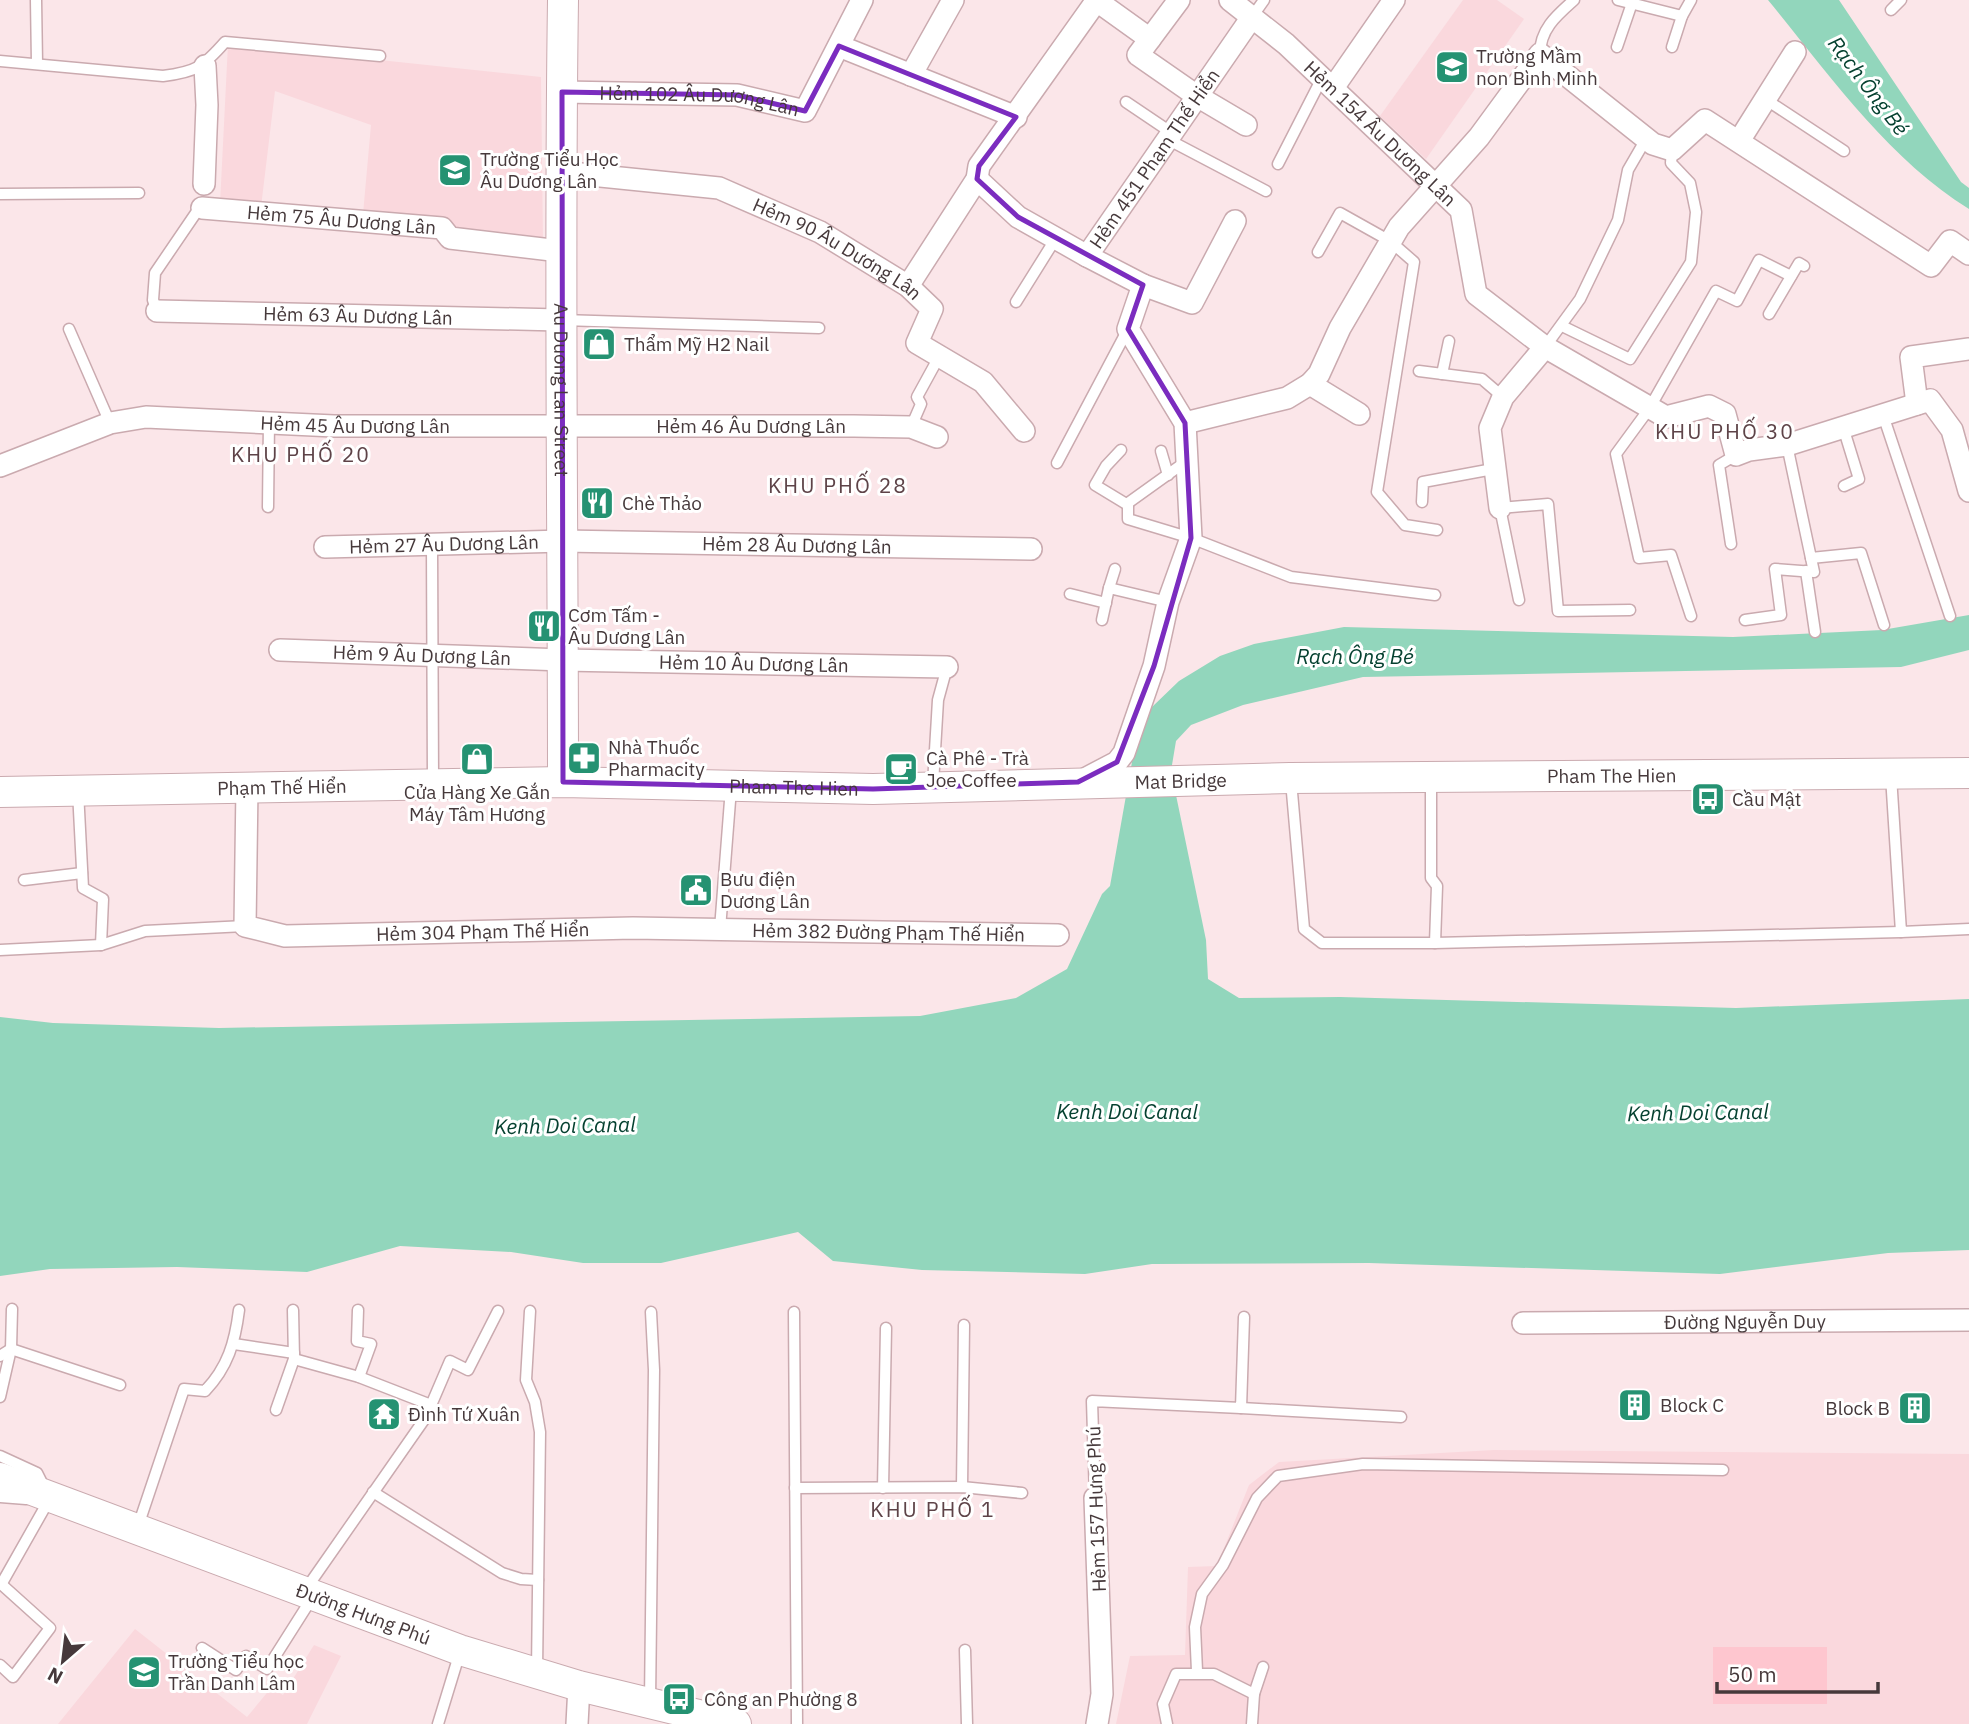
<svg xmlns="http://www.w3.org/2000/svg" width="1969" height="1724" font-family="'IBM Plex Sans',sans-serif">
<rect width="100%" height="100%" fill="#fbe6e9"/>
<g fill="#fad8dd">
<path d="M1463,0h34l27,19 -98,140 -46,-43z"/>
<path d="M228,44l313,33 2,165 -180,-28 8,-89 -96,-34 -14,116 -41,-3z"/>
<path d="M1494,1450l475,4v270h-853l14,-68 55,-1 3,-88 29,-1 32,-81 30,-23z"/>
<path d="M135,1629l112,88 24,-29 12,7 31,-50 27,11 -34,68h-249z"/>
</g>
<rect fill="#fec6cf" x="1713" y="1647" width="114" height="57"/>
<g fill="#92d6bc">
<path d="M1768,0h71l122,182 8,6v21c-81,-50 -141,-136 -201,-209z"/>
<path d="M1969,615v35l-68,17 -538,10 -120,28 -52,20 -15,16 -5,30 35,169 2,39 31,19 101,-1 396,11 233,-9v251l-81,3 -168,21 -351,-11 -217,1 -67,10 -163,-4 -89,-9 -35,-29 -137,31h-78l-72,-11 -111,-6 -93,26 -130,-5 -127,2 -50,7v-259l53,6 166,5 701,-12 96,-18 51,-29 35,-75 8,-8 25,-141 17,-38 27,-26 41,-25 34,-12 90,-17 389,10 149,-7z"/>
</g>
<g fill="none" stroke-linecap="round" stroke-linejoin="round">
<g stroke="#caaaaf" stroke-width="13">
<g id="lane">
<path d="M36,0l1,63"/>
<path d="M1618,0l64,16 9,-16"/>
<path d="M1891,10l10,-10"/>
<path d="M1252,17l12,-17"/>
<path d="M1617,47l15,-44"/>
<path d="M1672,47l10,-31"/>
<path d="M1540,54c0,-25 17,-39 34,-54"/>
<path d="M0,61l163,15c33,-4 40,-9 62,-34l155,14"/>
<path d="M1765,99l79,52"/>
<path d="M1126,102l46,31"/>
<path d="M1167,139l99,52"/>
<path d="M1278,164l44,-86"/>
<path d="M0,194l139,-1"/>
<path d="M1318,252l22,-39 50,28 24,21 -37,230 28,33 32,5"/>
<path d="M1016,302l40,-64"/>
<path d="M157,311l-4,-11 2,-27 47,-69"/>
<path d="M1769,314l30,-51 5,3"/>
<path d="M562,320l257,8"/>
<path d="M1562,326l68,33 61,-97 5,-50 -6,-29 -19,-20 1,-13"/>
<path d="M69,329l41,94"/>
<path d="M1545,347l35,-48 38,-79 10,-50 18,-31"/>
<path d="M1419,371l63,8 21,18"/>
<path d="M1442,374l7,-33"/>
<path d="M1883,415l67,201"/>
<path d="M911,427l10,-23 -4,-7 23,-42"/>
<path d="M1843,427l16,52 -15,7"/>
<path d="M1787,445l24,113 50,-5 23,72"/>
<path d="M1121,450l-15,16 -11,19 33,20"/>
<path d="M1161,451l7,24"/>
<path d="M1188,460l-60,43v16l63,19 100,39 144,18"/>
<path d="M1057,463l71,-134"/>
<path d="M1422,502l1,-20 70,-13"/>
<path d="M268,507l1,-86"/>
<path d="M1731,544l-12,-79 17,-10"/>
<path d="M432,545l1,236"/>
<path d="M1806,571l9,61"/>
<path d="M1109,588l6,-19"/>
<path d="M1070,594l36,9"/>
<path d="M1519,600l-19,-92 48,-4 10,107 72,-1"/>
<path d="M1691,616l-20,-61 -32,3 -23,-104 33,-45 67,-118 21,10 22,-41 32,16"/>
<path d="M1102,620l7,-32 59,14"/>
<path d="M1745,620l36,-5 -6,-46 39,3 -3,-14"/>
<path d="M1891,776l10,156 68,-3"/>
<path d="M1431,780v98l6,8 -2,57 466,-11"/>
<path d="M1291,781l13,148 18,14h113"/>
<path d="M933,784l5,-84 9,-33"/>
<path d="M78,791l5,97 20,11 -2,46"/>
<path d="M24,880l58,-7"/>
<path d="M720,929l11,-141"/>
<path d="M0,950l101,-5 44,-14 100,-5"/>
<path d="M358,1310l-1,31 14,3 -12,33"/>
<path d="M530,1311l-4,69 9,22 5,30 -3,239"/>
<path d="M794,1312l3,412"/>
<path d="M234,1344l60,9"/>
<path d="M0,1356l11,-7 109,36"/>
<path d="M294,1359l65,18 72,28"/>
<path d="M0,1397l11,-48 1,-40"/>
<path d="M1241,1408l160,9"/>
<path d="M276,1410l18,-51 -1,-49"/>
<path d="M0,1456l37,17 8,16"/>
<path d="M962,1487l2,-162"/>
<path d="M795,1488l167,-1 60,6"/>
<path d="M883,1488l3,-160"/>
<path d="M373,1492l129,81 19,6 17,1"/>
<path d="M0,1497l26,2"/>
<path d="M1095,1498l-3,-97 149,7 3,-91"/>
<path d="M138,1526l46,-137 21,2c23,-24 30,-49 34,-81"/>
<path d="M0,1583l50,45 -37,49 -13,-12"/>
<path d="M2,1583l47,-83"/>
<path d="M306,1589l120,-172 24,-56 18,9 30,-59"/>
<path d="M202,1648l34,22 10,-14 21,13 45,-71"/>
<path d="M965,1650l2,74"/>
<path d="M1197,1671l-2,-44 7,-33 21,-29 34,-67 21,-22 85,-12 360,6"/>
<path d="M650,1701l4,-331 -3,-58"/>
<path d="M438,1724l22,-72"/>
<path d="M1167,1724l-4,-20 13,-30h38l40,20"/>
<path d="M1252,1724l2,-30 9,-27"/>
</g>
</g>
<g stroke="#caaaaf" stroke-width="24">
<g id="street">
<path d="M1179,0l-41,55 59,41 49,29"/>
<path id="s1" d="M1230,0l56,44 175,166 15,84 69,53 121,70 43,-11 16,8 11,41 13,-5 38,-5 143,-45 22,30 17,61"/>
<path d="M1097,1l53,38"/>
<path d="M839,46l177,71"/>
<path d="M911,75l42,-75"/>
<path d="M1333,88l61,-88"/>
<path id="s2" d="M562,92l175,3 68,16 57,-111"/>
<path d="M1739,141l56,-89"/>
<path id="s3" d="M561,172l158,16 101,44 88,54 24,23 -15,34 66,39 41,49"/>
<path d="M977,179l41,38 69,39"/>
<path d="M204,184l3,-79 -2,-39"/>
<path id="s4" d="M202,208l240,20 8,10 110,13"/>
<path d="M1143,285l49,18 43,-82"/>
<path d="M908,286l69,-107 2,-13 118,-166"/>
<path id="s5" d="M157,311l402,9"/>
<path d="M1310,384l49,30"/>
<path d="M1917,404l-6,-47 58,-8"/>
<path d="M1185,423l102,-25 23,-14 9,-10 21,-46 59,-101 80,-90 61,-83 113,90 19,6 33,-30 226,146 19,-25 19,13"/>
<path id="s6" d="M0,466l110,-43 36,-6 188,9h520l57,1 26,10"/>
<path d="M1500,508l-10,-80 13,-31 42,-50"/>
<path id="s7" d="M325,547l238,-6 468,8"/>
<path id="s8" d="M280,650l283,10 384,7"/>
<path id="s9" d="M1079,782l38,-20 7,-9 30,-87 14,-64 23,-64 -6,-115 -57,-94 15,-44 -56,-29 165,-239"/>
<path id="s10" d="M247,787l-2,139 40,10 348,-8 425,7"/>
<path id="s11" d="M1523,1323l446,-3"/>
<path d="M1095,1498l7,196 -5,30"/>
<path d="M577,1724l2,-38"/>
</g>
</g>
<g stroke="#caaaaf" stroke-width="32">
<g id="secondary">
<path id="s12" d="M563,0c-4,261 0,521 0,782"/>
<path id="s13" d="M0,792l563,-10 310,7 417,-11 679,-5"/>
<path id="s14" d="M0,1478l460,172 119,36 157,38"/>
</g>
</g>
<use href="#lane" stroke="#fff" stroke-width="10"/>
<use href="#street" stroke="#fff" stroke-width="21"/>
<use href="#secondary" stroke="#fff" stroke-width="30"/>
</g>
<path fill="none" stroke="#7b2cbf" stroke-width="5" stroke-linejoin="round" d="M839,46l177,71 -37,49 -2,13 41,38 125,68 -15,44 57,94 6,115 -37,128 -37,96 -39,20 -205,7 -310,-7 -1,-690 175,3 68,16z"/>
<defs>
<g id="school-square" transform="scale(1.75)"><rect x="-9" y="-9" width="18" height="18" rx="4" fill="#259272" stroke="#fff"/><path d="M0-5L7-2L0 1L-7-2ZM-4 1L0 2.5L4 1V4Q0 6-4 4Z" fill="#fff"/></g>
<g id="shop-square" transform="scale(1.75)"><rect x="-9" y="-9" width="18" height="18" rx="4" fill="#259272" stroke="#fff"/><path d="M-5-2.5h2.3a2.7 3.5 0 0 1 5.4 0H5L5.5 6h-11ZM-1.5-2.5h3a1.5 2.3 0 0 0-3 0Z" fill="#fff"/></g>
<g id="restaurant-square" transform="scale(1.75)"><rect x="-9" y="-9" width="18" height="18" rx="4" fill="#259272" stroke="#fff"/><path d="M-5-6h1v4h1v-4h1v4h1v-4h1v5L-1.5 .5V6h-2V.5L-5-1ZM5-6V6H3V1.5H1.5Q1.5-4 5-6Z" fill="#fff"/></g>
<g id="pharmacy-square" transform="scale(1.75)"><rect x="-9" y="-9" width="18" height="18" rx="4" fill="#259272" stroke="#fff"/><path d="M-2-6h4v4h4v4h-4v4h-4v-4h-4v-4h4Z" fill="#fff"/></g>
<g id="cafe-square" transform="scale(1.75)"><rect x="-9" y="-9" width="18" height="18" rx="4" fill="#259272" stroke="#fff"/><path d="M-5.5-4.5H6V0H3Q3 3.5 0 3.5H-2.5Q-5.5 3.5-5.5 0ZM3-3.2v2h1.7v-2ZM-6 4.5H4V6H-6Z" fill="#fff"/></g>
<g id="bus-square" transform="scale(1.75)"><rect x="-9" y="-9" width="18" height="18" rx="4" fill="#259272" stroke="#fff"/><path d="M-5-6H5V4H4V6H2V4H-2V6H-4V4H-5ZM-3.5-4V0h7V-4ZM-3.5 1.2v1.5H-2V1.2ZM2 1.2v1.5H3.5V1.2Z" fill="#fff"/></g>
<g id="civic-square" transform="scale(1.75)"><rect x="-9" y="-9" width="18" height="18" rx="4" fill="#259272" stroke="#fff"/><path d="M-.6-6.5H3V-4.5H.6V-3L4-1V1h2V6H-6V1h2V-1L-.6-3ZM-1.2 2.5V6h2.4V2.5Z" fill="#fff"/></g>
<g id="building-square" transform="scale(1.75)"><rect x="-9" y="-9" width="18" height="18" rx="4" fill="#259272" stroke="#fff"/><path d="M-4-6H4V6H1V3H-1V6H-4ZM-2.5-4.3h1.7v1.8h-1.7ZM.8-4.3h1.7v1.8H.8ZM-2.5-1h1.7V.8h-1.7ZM.8-1h1.7V.8H.8Z" fill="#fff"/></g>
<g id="temple-square" transform="scale(1.75)"><rect x="-9" y="-9" width="18" height="18" rx="4" fill="#259272" stroke="#fff"/><path d="M0-6L5-2H3V0L6.5 2.5H4V6H1.5V3h-3V6H-4V2.5H-6.5L-3 0V-2H-5Z" fill="#fff"/></g>
</defs>
<g fill-rule="evenodd">
<use href="#school-square" x="1452" y="67"/>
<use href="#school-square" x="455" y="170"/>
<use href="#shop-square" x="599" y="344"/>
<use href="#restaurant-square" x="597" y="503"/>
<use href="#restaurant-square" x="544" y="626"/>
<use href="#pharmacy-square" x="584" y="758"/>
<use href="#shop-square" x="477" y="759"/>
<use href="#cafe-square" x="901" y="769"/>
<use href="#bus-square" x="1708" y="799"/>
<use href="#civic-square" x="696" y="890"/>
<use href="#building-square" x="1635" y="1405"/>
<use href="#building-square" x="1915" y="1408"/>
<use href="#temple-square" x="384" y="1414"/>
<use href="#school-square" x="144" y="1672"/>
<use href="#bus-square" x="679" y="1699"/>
</g>
<g text-anchor="middle" stroke-width="6" stroke-linejoin="round" paint-order="stroke">
<g font-size="19" fill="#46393b" stroke="#fff" text-anchor="start">
<text x="1476" y="63">Trường Mầm<tspan x="1476" dy="22">non Bình Minh</tspan></text>
<text x="480" y="166">Trường Tiểu Học<tspan x="480" dy="22">Âu Dương Lân</tspan></text>
<text x="624" y="351">Thẩm Mỹ H2 Nail</text>
<text x="622" y="510">Chè Thảo</text>
<text x="568" y="622">Cơm Tấm -<tspan x="568" dy="22">Âu Dương Lân</tspan></text>
<text x="608" y="754">Nhà Thuốc<tspan x="608" dy="22">Pharmacity</tspan></text>
<text x="926" y="765">Cà Phê - Trà<tspan x="926" dy="22">Joe Coffee</tspan></text>
<text x="477" y="799" text-anchor="middle">Cửa Hàng Xe Gắn<tspan x="477" dy="22">Máy Tâm Hương</tspan></text>
<text x="1732" y="806">Cầu Mật</text>
<text x="720" y="886">Bưu điện<tspan x="720" dy="22">Dương Lân</tspan></text>
<text x="1660" y="1412">Block C</text>
<text x="1890" y="1415" text-anchor="end">Block B</text>
<text x="408" y="1421">Đình Tứ Xuân</text>
<text x="168" y="1668">Trường Tiểu học<tspan x="168" dy="22">Trần Danh Lâm</tspan></text>
<text x="704" y="1706">Công an Phường 8</text>
</g>
<g font-size="19" fill="#46393b" stroke="#fff">
<text dy="7" stroke="none"><textPath href="#s2" startOffset="138">Hẻm 102 Âu Dương Lân</textPath></text>
<text dy="7" stroke="none"><textPath href="#s1" startOffset="201">Hẻm 154 Âu Dương Lân</textPath></text>
<text dy="7" stroke="none"><textPath href="#s9" startOffset="733">Hẻm 451 Phạm Thế Hiển</textPath></text>
<text dy="7" stroke="none"><textPath href="#s4" startOffset="140">Hẻm 75 Âu Dương Lân</textPath></text>
<text dy="7" stroke="none"><textPath href="#s3" startOffset="292">Hẻm 90 Âu Dương Lân</textPath></text>
<text dy="7" stroke="none"><textPath href="#s5" startOffset="201">Hẻm 63 Âu Dương Lân</textPath></text>
<text dy="7" stroke="none"><textPath href="#s12" startOffset="390">Au Duong Lan Street</textPath></text>
<text dy="7" stroke="none"><textPath href="#s6" startOffset="364">Hẻm 45 Âu Dương Lân</textPath></text>
<text dy="7" stroke="none"><textPath href="#s6" startOffset="760">Hẻm 46 Âu Dương Lân</textPath></text>
<text dy="7" stroke="none"><textPath href="#s7" startOffset="119">Hẻm 27 Âu Dương Lân</textPath></text>
<text dy="7" stroke="none"><textPath href="#s7" startOffset="472">Hẻm 28 Âu Dương Lân</textPath></text>
<text dy="7" stroke="none"><textPath href="#s8" startOffset="142">Hẻm 9 Âu Dương Lân</textPath></text>
<text dy="7" stroke="none"><textPath href="#s8" startOffset="474">Hẻm 10 Âu Dương Lân</textPath></text>
<text dy="7" stroke="none"><textPath href="#s13" startOffset="1612">Pham The Hien</textPath></text>
<text dy="7" stroke="none"><textPath href="#s13" startOffset="1181">Mat Bridge</textPath></text>
<text dy="7" stroke="none"><textPath href="#s13" startOffset="282">Phạm Thế Hiển</textPath></text>
<text dy="7" stroke="none"><textPath href="#s13" startOffset="794">Pham The Hien</textPath></text>
<text dy="7" stroke="none"><textPath href="#s10" startOffset="378">Hẻm 304 Phạm Thế Hiển</textPath></text>
<text dy="7" stroke="none"><textPath href="#s10" startOffset="784">Hẻm 382 Đường Phạm Thế Hiển</textPath></text>
<text dy="7" stroke="none"><textPath href="#s11" startOffset="222">Đường Nguyễn Duy</textPath></text>
<text transform="translate(1096 1509) rotate(-92)" y="7">Hẻm 157 Hưng Phú</text>
<text dy="7" stroke="none"><textPath href="#s14" startOffset="388">Đường Hưng Phú</textPath></text>
</g>
<g font-size="21" font-style="italic" fill="#054130" stroke="#fff">
<text transform="translate(1868 86) rotate(53)" y="7">Rạch Ông Bé</text>
<text x="1355" y="664">Rạch Ông Bé</text>
<text x="1127" y="1119">Kenh Doi Canal</text>
<text transform="translate(1698 1113) rotate(-1)" y="7">Kenh Doi Canal</text>
<text transform="translate(565 1126) rotate(-1)" y="7">Kenh Doi Canal</text>
</g>
<g font-size="21" letter-spacing="2" fill="#5e4348" stroke="#fff">
<text x="1725" y="439">KHU PHỐ 30</text>
<text x="301" y="462">KHU PHỐ 20</text>
<text x="838" y="493">KHU PHỐ 28</text>
<text x="933" y="1517">KHU PHỐ 1</text>
</g>
</g>
<g transform="translate(63 1661) rotate(208)" stroke="#ffffff" stroke-width="5" paint-order="stroke">
<path d="M0-5L12 26L0 18L-12 26Z" fill="#46393b"/>
<text y="-10" font-size="19" font-weight="bold" text-anchor="middle" fill="#46393b">N</text>
</g>
<path d="M1717 1682v10h161v-10" fill="none" stroke="#46393b" stroke-width="3.5"/>
<text x="1728" y="1682" font-size="21" fill="#46393b" stroke="#ffffff" stroke-width="5" paint-order="stroke">50 m</text>
</svg>
